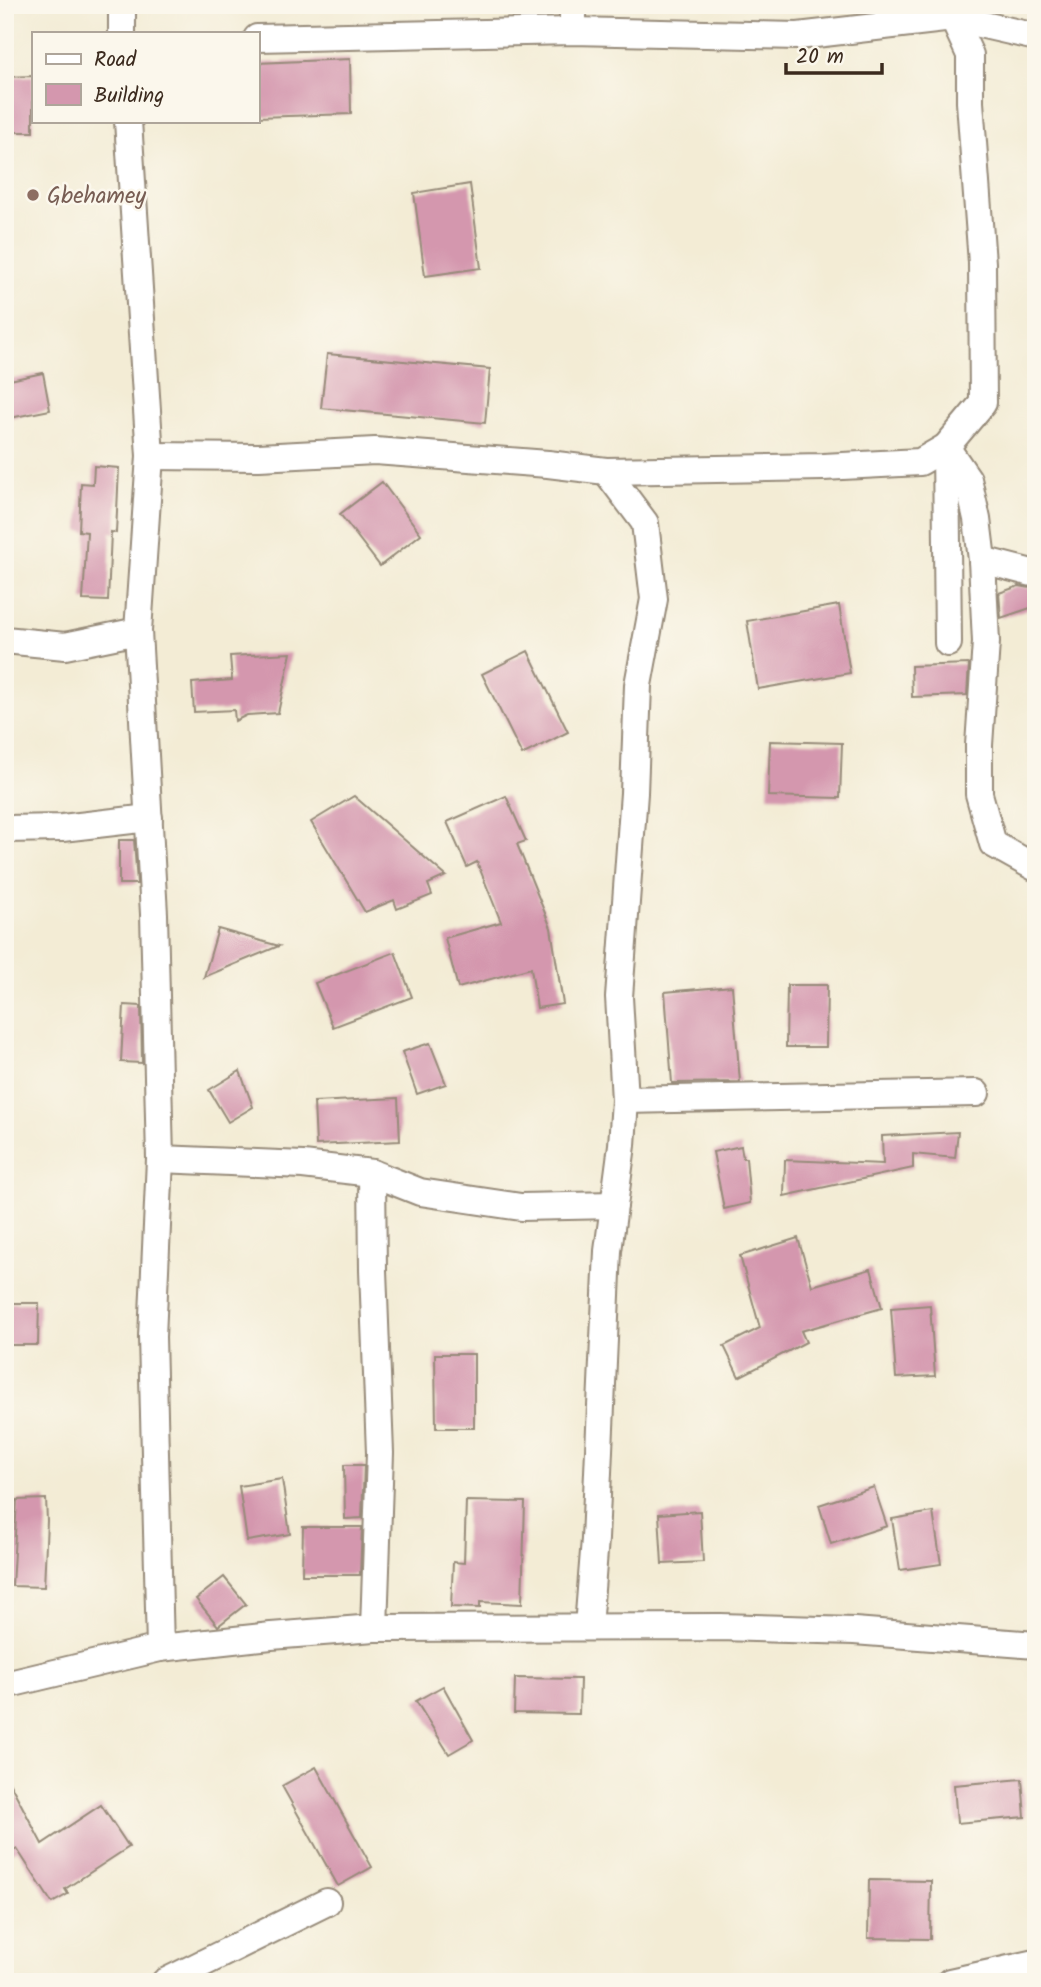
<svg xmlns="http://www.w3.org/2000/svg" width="1041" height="1987" font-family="Kalam,sans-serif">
<rect width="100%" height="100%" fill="#fbf7ec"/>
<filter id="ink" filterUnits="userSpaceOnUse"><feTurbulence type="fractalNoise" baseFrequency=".0143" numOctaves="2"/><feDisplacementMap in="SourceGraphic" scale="14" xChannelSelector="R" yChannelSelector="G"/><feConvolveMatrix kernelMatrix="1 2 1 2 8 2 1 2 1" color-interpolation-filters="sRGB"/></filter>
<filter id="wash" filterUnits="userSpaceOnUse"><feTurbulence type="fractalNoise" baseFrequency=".00686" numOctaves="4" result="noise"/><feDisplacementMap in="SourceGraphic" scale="28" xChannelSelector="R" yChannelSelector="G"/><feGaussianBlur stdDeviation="1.57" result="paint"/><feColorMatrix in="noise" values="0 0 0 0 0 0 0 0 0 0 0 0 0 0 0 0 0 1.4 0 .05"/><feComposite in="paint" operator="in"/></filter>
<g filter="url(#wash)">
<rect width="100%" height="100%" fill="#f3ecd5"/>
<g id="blocks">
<g fill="#d497ae">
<path d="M350,59l1,55 -94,3v-54z"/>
<path d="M33,76v56h-28v-55z"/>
<path d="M470,184l11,84 -56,8 -11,-83z"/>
<path d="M327,354l163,15 -5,54 -164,-15z"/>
<path d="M43,373l7,37 -45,9v-38z"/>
<path d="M94,466l25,2 -3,65 -5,-1 -3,69 -25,-1 4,-68 -8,-1 2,-48 12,1z"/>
<path d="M382,482l39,52 -41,32 -40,-52z"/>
<path d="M1019,586l17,3v17l-35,12 -2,-25z"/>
<path d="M839,605l11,68 -92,16 -11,-68z"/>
<path d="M528,651l40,81 -46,23 -40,-81z"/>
<path d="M291,653l-13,60 -31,2 -12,6 -1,-11 -40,2 -2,-29 40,-3 -2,-24z"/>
<path d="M969,664l-2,31 -55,2 -1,-31z"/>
<path d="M770,741l72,2 -2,55 -72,-2z"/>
<path d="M354,796l92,80 -18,8 4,11 -35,14 -3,-9 -29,12 -54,-90z"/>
<path d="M506,796l20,45 -9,3 34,84 12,76 -26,4 -6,-40 -73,20 -13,-50 56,-16 -24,-60 -10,5 -20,-45z"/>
<path d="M119,840h15l3,44h-18z"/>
<path d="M218,929l61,17 -75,31z"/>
<path d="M395,952l17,45 -79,30 -18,-44z"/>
<path d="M787,985h40l-1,62h-40z"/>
<path d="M732,986l8,96 -68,1 -7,-91z"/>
<path d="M124,1005l17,1 1,57 -21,-1z"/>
<path d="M430,1043l16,41 -29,10 -15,-42z"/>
<path d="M240,1071l13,36 -25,15 -19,-32z"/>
<path d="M398,1098l2,43 -84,4 -2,-43z"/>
<path d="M958,1132l-3,26 -42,-4v14l-129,28 1,-36 98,4 -1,-28z"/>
<path d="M741,1146l2,12h3l4,45 -26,6 -11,-57z"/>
<path d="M798,1238l14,48 59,-17 11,39 -81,23 5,11 -67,35 -15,-31 36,-18 -20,-72z"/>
<path d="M5,1303h34l-1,42h-33z"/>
<path d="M930,1305l5,71 -39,2 -5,-70z"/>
<path d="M435,1354h39v74h-38z"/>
<path d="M344,1465h20l-2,53 -17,1z"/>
<path d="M282,1479l8,55 -43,7 -8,-55z"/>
<path d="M874,1487l13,39 -56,18 -12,-39z"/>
<path d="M46,1499l1,22 -3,66 -32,-1 5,-86z"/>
<path d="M466,1501l59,1 -3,102 -42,-2v6l-29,-1 2,-45 11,1z"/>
<path d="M700,1511l3,51 -41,2 -3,-50z"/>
<path d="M933,1512l8,52 -41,6 -8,-51z"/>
<path d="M303,1527h59l-2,48h-58z"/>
<path d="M224,1577l22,27 -28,22 -22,-27z"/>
<path d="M515,1678l65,1 -1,35 -65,-1z"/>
<path d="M443,1686l30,54 -24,14 -33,-53z"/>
<path d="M316,1767l56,100 -34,19 -56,-100z"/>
<path d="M5,1774l37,70 59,-39 28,42 -64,42 3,5 -16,9 -35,-54 -12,7z"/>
<path d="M1022,1779l3,38 -68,6 -3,-38z"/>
<path d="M869,1880l62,1 -1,58 -62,-1z"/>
</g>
</g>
</g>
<g filter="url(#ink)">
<use href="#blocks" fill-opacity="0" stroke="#978b7a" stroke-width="2"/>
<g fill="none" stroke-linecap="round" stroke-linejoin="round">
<g stroke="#978b7a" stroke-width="30">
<g id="street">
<path d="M122,5v28"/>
<path d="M573,31v-26"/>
<path d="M257,38l316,-7 225,5 155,-18 83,19"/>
<path d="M128,121l22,335 -12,175 16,283 6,245 -8,178 8,311"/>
<path d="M150,456l109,1 116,-6 173,13 58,7 217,-4 97,-5 26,-15 22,32 9,40 5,41 4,82 -7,103v49l14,50 43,24"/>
<path d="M982,560l54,14"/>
<path d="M5,640l60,6 73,-15"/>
<path d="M948,643l-2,-196 37,-44 -1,-140 -12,-161v-47l-17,-37 1,-11"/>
<path d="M5,829l57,-1 87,-10"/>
<path d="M625,1100l351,-7"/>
<path d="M160,1159l143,6 69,8 48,19 101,15 93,-2"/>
<path d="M372,1173l1,97 7,183 -6,175"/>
<path d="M588,1627l7,-88 13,-288 14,-106 3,-45 -6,-103 15,-204 4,-108 16,-86 -9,-76 -39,-52"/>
<path d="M5,1685l155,-37 111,-12 103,-8 346,-1 134,4 182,14"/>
<path d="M165,1982l162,-80"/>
<path d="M950,1982l86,-19"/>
</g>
</g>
<use href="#street" stroke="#fff" stroke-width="26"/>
</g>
</g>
<circle fill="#8d6e63" stroke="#fbf7ec" stroke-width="2.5" cx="33" cy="195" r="7"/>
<g text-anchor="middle" stroke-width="5" stroke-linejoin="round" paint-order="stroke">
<g font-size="23" fill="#785e54" stroke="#fbf7ec" text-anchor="start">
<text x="47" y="203">Gbehamey</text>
</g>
</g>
<rect width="1041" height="1987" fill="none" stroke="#fbf7ec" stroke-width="28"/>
<rect x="32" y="32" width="228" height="91" fill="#fbf7ec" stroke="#aea59a" stroke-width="2"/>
<rect x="46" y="54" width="35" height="10" fill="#ffffff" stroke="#aea59a" stroke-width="2"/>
<text x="94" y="66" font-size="21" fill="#3b2a1e">Road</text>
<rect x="46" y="84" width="35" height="21" fill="#d497ae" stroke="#aea59a" stroke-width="2"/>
<text x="94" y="102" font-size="21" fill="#3b2a1e">Building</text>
<path d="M786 63v10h96v-10" fill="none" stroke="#3b2a1e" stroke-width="3.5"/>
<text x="796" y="63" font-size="21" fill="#3b2a1e" stroke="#fbf7ec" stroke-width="5" paint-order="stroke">20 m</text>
</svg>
